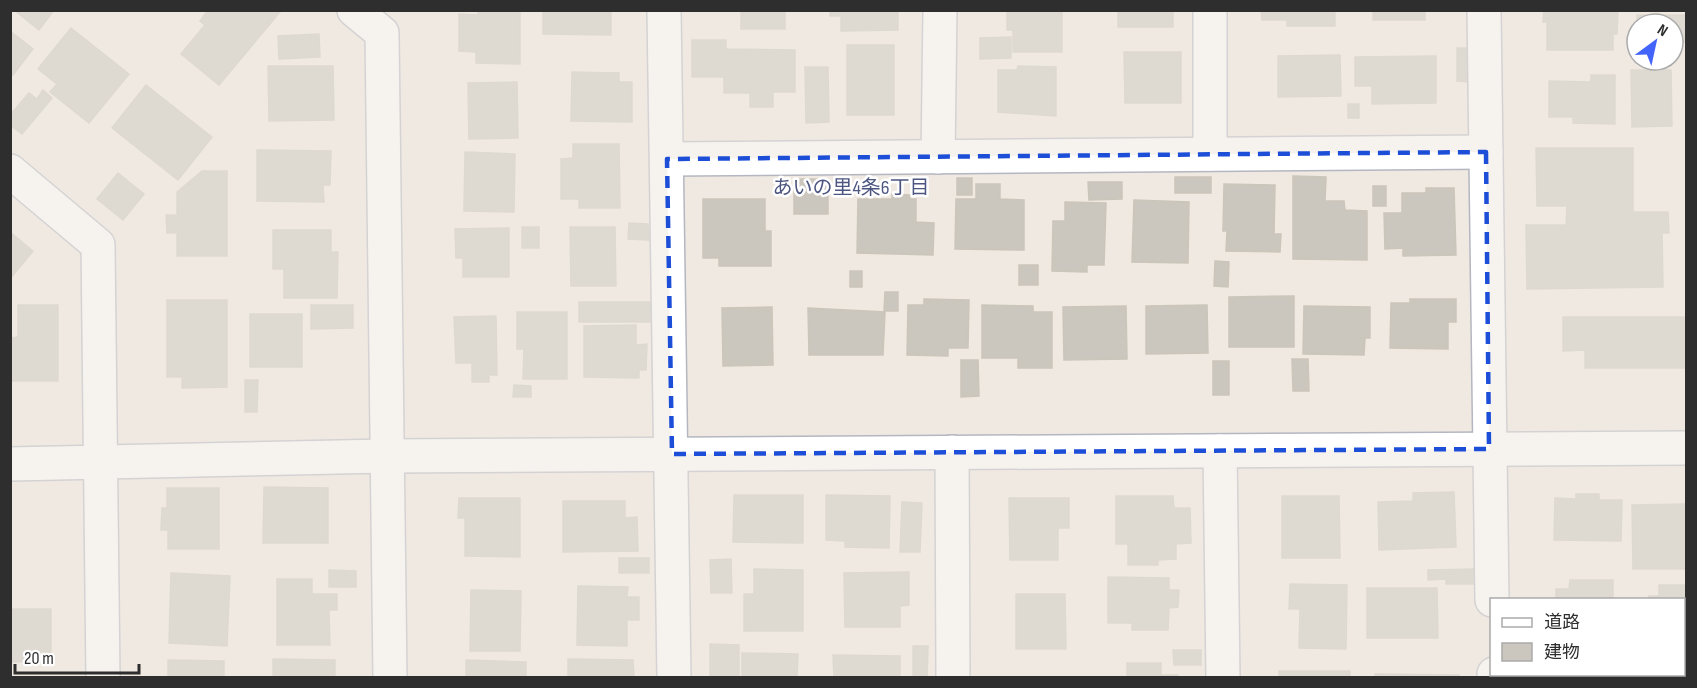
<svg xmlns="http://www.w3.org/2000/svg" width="1697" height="688" font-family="'Sofia Sans Condensed','Noto Sans JP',sans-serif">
<rect width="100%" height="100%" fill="#efe9e1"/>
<g fill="#cbc7bf" stroke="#cbc5ba" stroke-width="1.5">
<path d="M14,10h40l-15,20z"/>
<path d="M208,10l72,2 -61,73 -38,-31 24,-29 -5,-4z"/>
<path d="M478,10h42v54l-44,-1v-11l-17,-1v-37l19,1z"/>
<path d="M543,10h68v25l-68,-1z"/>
<rect x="741" y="10" width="44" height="19"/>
<path d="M830,10h68v20l-57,1v-15h-11z"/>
<path d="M1007,10h55v42h-49v-22h-6z"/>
<rect x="1118" y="10" width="55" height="17"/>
<path d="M1261,10h74v16h-48v-6h-25z"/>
<rect x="1373" y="10" width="52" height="10"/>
<path d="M1544,10h74l-1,24h-4v16h-66v-28h-4z"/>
<path d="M1637,15h49v27h-13v-18h-36z"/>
<path d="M71,28l58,46 -40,49 -39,-31 7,-8 -19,-15z"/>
<path d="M10,31l23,18 -20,26 -3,-2z"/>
<path d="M319,34l1,23 -41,2 -1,-23z"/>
<path d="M1011,37v21l-31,1v-21z"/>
<path d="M692,40h34v9l69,1v42h-22v15h-23v-14h-26v-16h-32z"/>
<rect x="847" y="45" width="47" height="70"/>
<path d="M1457,48h13v34l-13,-1z"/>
<path d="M1124,52h57v51h-56z"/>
<path d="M1340,55l1,41 -63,1v-41z"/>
<path d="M1436,56v47l-64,1v-18h-17v-29z"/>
<path d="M268,66h65l1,54 -65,1z"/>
<path d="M1018,66l38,1v49l-58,-4v-42h19z"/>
<path d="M805,67h23l1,55 -23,1z"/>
<path d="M1631,70h40l1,56 -40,1z"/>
<path d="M572,72l47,1v9h13v40l-61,-1z"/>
<path d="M1591,75h24v49l-42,-1v-6h-24v-36l42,1z"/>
<path d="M517,82l1,56 -49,1 -1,-56z"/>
<path d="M146,85l66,52 -34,43 -66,-52z"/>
<path d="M43,90l9,8 -30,36 -12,-9v-10l19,-22 8,6z"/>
<rect x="1348" y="104" width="11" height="14"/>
<path d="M573,144h46l1,64h-41v-9h-18v-40l12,-1z"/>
<path d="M1536,148h97v64h35l1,21h-7l1,54 -136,2 -1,-64h40l1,-19h-30z"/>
<path d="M257,150l74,1 -1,34h-7l1,17 -67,-1z"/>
<path d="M465,152l50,2 -1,58 -50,-1z"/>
<path d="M202,171h25v85h-50v-23h-10l-1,-18h11v-23z"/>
<path d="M118,173l26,21 -21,26 -26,-21z"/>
<path d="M1293,176l33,1 -1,24h19l1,9 22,1v49l-74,-1z"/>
<rect x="1175" y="177" width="36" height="16"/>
<rect x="957" y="178" width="15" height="17"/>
<rect x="794" y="179" width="34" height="35"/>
<path d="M1088,182h34v17l-33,1z"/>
<path d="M976,184h24v15l24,1v50l-69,-1 1,-50h20z"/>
<path d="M1224,184l51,1 -1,49h7l-1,18 -54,-1 1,-20h-4z"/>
<rect x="1373" y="186" width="13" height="20"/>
<path d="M1426,188h28l2,67 -53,1v-8l-18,1 -1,-36h18v-20h24z"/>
<path d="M892,194l18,1v4h6v23l18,1 -1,32 -76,-2 1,-54h34z"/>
<path d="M703,199h62v32h6v35h-52v-8h-16z"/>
<path d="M1134,200l55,2 -1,61 -56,-1z"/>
<path d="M1065,202l41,1 -2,62h-17v7l-35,-1 1,-50h12z"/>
<path d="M629,223l19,1 1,16 -21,-1z"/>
<rect x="522" y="227" width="17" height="21"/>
<path d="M570,227h45l1,59h-45z"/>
<path d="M509,228v49h-46v-19h-7l-1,-29z"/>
<path d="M273,230h58v22h7l-1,46h-53v-29h-11z"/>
<path d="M10,232l23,19 -23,28z"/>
<path d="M1215,261l14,1 -1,25 -14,-1z"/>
<rect x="1019" y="265" width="19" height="20"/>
<rect x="850" y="271" width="12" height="16"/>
<path d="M885,292h13v19h-14z"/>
<path d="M1294,296v51h-65v-50z"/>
<path d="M924,299l45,1 -1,48h-20v8l-41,-1 1,-50h16z"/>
<path d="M1410,299h46v23h-8v27l-58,-1 1,-45h19z"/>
<path d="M167,300h60v87l-45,1v-11h-15z"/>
<rect x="579" y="302" width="71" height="20"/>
<path d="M18,305h40v76h-47v-43l7,-1z"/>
<path d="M311,305h42v23l-42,1z"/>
<path d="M982,305l51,1v6h19v56h-34v-10h-36z"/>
<path d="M1207,305l1,48 -62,1v-48z"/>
<path d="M1126,306l1,53 -63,1 -1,-53z"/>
<path d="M1304,306l66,1v31h-5l-1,17 -61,-1z"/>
<path d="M772,307l1,58 -50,1 -1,-58z"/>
<path d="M808,308l77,4 -2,43h-74z"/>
<path d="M517,312h50v67h-44l1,-30h-7z"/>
<rect x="250" y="314" width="52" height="53"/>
<path d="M496,316l1,59h-8v7h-17v-19h-16l-2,-46z"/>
<path d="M1563,317h123v51h-101v-18l-22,1z"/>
<path d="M636,325v20l11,-1 -1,26h-7v8l-55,-1v-51z"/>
<path d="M1292,359h16l1,32h-16z"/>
<path d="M961,360h17l1,36 -18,1z"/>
<rect x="1213" y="361" width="16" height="34"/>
<path d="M245,380h13l-1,32h-12z"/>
<path d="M514,385l17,1v11h-18z"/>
<path d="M264,487l64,1v55h-65z"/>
<path d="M167,488h52v61h-51v-19h-7l1,-22h5z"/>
<path d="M1454,492l2,55 -77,3 -1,-48 35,-1v-8z"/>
<path d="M1576,494h23v6h23l-1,41 -67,-1 1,-42 21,1z"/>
<path d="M734,495h69v48l-70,-1z"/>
<path d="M826,495l64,1 -1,52 -44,-1v-6l-19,-1z"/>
<path d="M1116,496h57l1,12h16l1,35 -15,1v15l-18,1v5h-30v-21h-12z"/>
<path d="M1282,496h57l1,62h-58z"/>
<path d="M459,498h61v59l-55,-1v-38h-7z"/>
<path d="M1009,498h60v30h-11v32h-48z"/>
<path d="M563,501h62v17l12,-1 1,34 -75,1z"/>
<path d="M902,502l20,1 -2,49h-20z"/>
<path d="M1686,504v65h-53l-1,-64z"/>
<rect x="619" y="558" width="30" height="15"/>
<path d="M731,559l1,34h-21l-1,-33z"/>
<path d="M754,569l49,1v61h-59v-37h10z"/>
<path d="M1474,569v15h-28v-5l-18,1v-10z"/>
<path d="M329,570l27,1v16h-27z"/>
<path d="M909,572v33l-9,1v21h-55l-1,-54z"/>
<path d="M171,573l59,3 -3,70 -58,-3z"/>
<path d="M1108,577l61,1v12h10l-1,17 -9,1 -1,22h-36v-7h-24z"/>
<path d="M277,579h35v15h25v16h-8l1,35h-53z"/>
<path d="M1570,580h43v20h-57v-11h13z"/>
<path d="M1290,584l57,1 -1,64 -47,-1 1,-39h-11z"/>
<path d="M1659,585h27v50h-2v-35h-35v-4h10z"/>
<path d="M578,586l50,1 -1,10h12v23h-12v26l-50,-1z"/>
<path d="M1367,588h70l1,50h-71z"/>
<path d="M471,590l50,1 -1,60h-50z"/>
<path d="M1016,594h49l1,55h-50z"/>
<path d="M10,609h41v52l-41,1z"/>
<path d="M710,644l29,1v33h-29z"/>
<path d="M913,646h15l-1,32h-14z"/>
<path d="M1173,650h28v15h-27z"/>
<path d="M742,653l56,1 -1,24h-55z"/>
<path d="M833,655l67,1v22h-66z"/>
<path d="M273,659l62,1v18h-62z"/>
<path d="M568,659l65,1 1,18h-66z"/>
<path d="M168,660l56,1v17h-56z"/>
<path d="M466,660l60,2v16h-60z"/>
<path d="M1127,663h34v12h17v3h-51z"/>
<rect x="1279" y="671" width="71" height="7"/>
<path d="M1684,672h2v6h-11v-4h9z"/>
<path d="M1375,674l84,1v3h-84z"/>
<rect x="1539" y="674" width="75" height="4"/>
</g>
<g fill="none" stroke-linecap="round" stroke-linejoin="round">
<g stroke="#b4b7c1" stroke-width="36">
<g id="minor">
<path d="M354,10l28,23 8,645"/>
<path d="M664,10l10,668"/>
<path d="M1210,10v144"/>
<path d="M1484,10l8,590"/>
<path d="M938,157l2,-147"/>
<path d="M667,159l819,-7"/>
<path d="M10,171l88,74 5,433"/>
<path d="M1220,451l3,227"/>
<path d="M952,452l1,226"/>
<path d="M10,464l377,-8 1299,-8"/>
<path d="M1494,674v4"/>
</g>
</g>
<use href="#minor" stroke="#fff" stroke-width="33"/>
</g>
<path d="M0 0H1697V688H0ZM1486,152l3,297 -817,5 -5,-295z" fill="#efe9e1" fill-opacity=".55" fill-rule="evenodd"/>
<path fill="none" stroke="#1d4ed8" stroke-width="4.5" stroke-dasharray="12 8" stroke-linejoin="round" d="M1486,152l3,297 -817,5 -5,-295z"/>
<g text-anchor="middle" stroke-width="5" stroke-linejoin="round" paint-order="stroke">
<g font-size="20" fill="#4d5680" stroke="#fff">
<text x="851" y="194">あいの里4条6丁目</text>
</g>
</g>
<rect width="1697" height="688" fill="none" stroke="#2e2e2e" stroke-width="24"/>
<rect x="1490" y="598" width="195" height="78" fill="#ffffff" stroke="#ababab" stroke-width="1.5"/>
<rect x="1502" y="618" width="30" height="9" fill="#ffffff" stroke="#ababab" stroke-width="1.5"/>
<text x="1544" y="628" font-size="18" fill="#2e2e2e">道路</text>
<rect x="1502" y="643" width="30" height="18" fill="#cbc7bf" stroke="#ababab" stroke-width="1.5"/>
<text x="1544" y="658" font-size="18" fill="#2e2e2e">建物</text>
<g transform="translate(1655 42) rotate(33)"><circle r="28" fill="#ffffff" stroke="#ababab" stroke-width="1.5"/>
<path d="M0-4.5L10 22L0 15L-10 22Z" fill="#4264fb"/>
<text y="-9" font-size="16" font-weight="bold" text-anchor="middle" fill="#2e2e2e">N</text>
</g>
<path d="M15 664v9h124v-9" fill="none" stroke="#2e2e2e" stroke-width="3"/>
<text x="24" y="664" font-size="18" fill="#2e2e2e" stroke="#ffffff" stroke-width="4.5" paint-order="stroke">20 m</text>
</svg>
